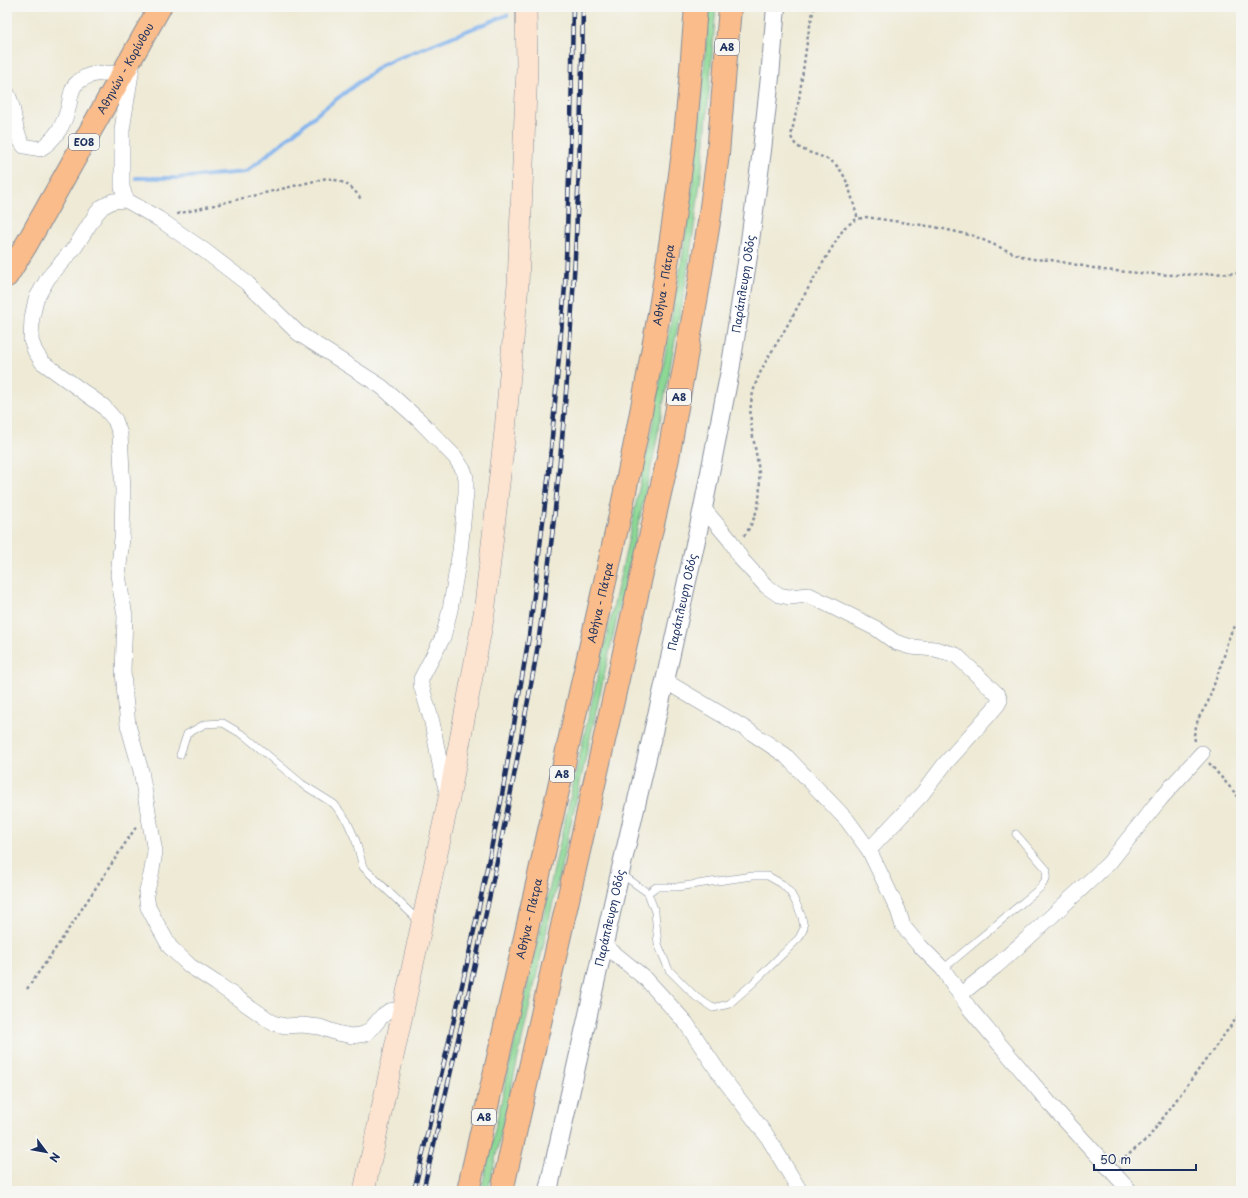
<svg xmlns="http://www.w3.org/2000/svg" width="1248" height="1198" font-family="'Playpen Sans',sans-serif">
<rect width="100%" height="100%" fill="#f6f6f2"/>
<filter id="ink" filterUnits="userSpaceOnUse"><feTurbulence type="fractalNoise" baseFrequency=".025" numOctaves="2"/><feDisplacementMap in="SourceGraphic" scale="8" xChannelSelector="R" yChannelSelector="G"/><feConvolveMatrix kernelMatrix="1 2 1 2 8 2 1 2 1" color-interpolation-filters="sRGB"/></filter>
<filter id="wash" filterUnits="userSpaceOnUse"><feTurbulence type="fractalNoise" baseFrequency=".012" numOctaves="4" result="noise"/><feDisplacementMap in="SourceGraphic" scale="16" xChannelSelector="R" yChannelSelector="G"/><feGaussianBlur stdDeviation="0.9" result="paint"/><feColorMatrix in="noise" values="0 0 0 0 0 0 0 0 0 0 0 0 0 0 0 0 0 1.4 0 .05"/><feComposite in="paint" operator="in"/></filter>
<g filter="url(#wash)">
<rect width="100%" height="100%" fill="#eeead6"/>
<path fill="#8dd895" stroke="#54847a" d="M709,7h7l-12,145 -9,69 -10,66 -31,167 -166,737h-7l145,-640 27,-129 30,-169 14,-101z"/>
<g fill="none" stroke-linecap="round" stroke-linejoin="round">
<path stroke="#81b3ed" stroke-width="4" d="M136,178h41l69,-6 76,-62 61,-46 124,-49"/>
</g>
</g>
<g filter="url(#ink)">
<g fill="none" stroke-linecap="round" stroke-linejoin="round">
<g stroke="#848c9a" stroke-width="8">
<g id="service">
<path d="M180,755l7,-21 18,-10 18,-1 22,13 57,48 32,20 13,17 9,20 7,26 57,55"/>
<path d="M620,873l28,20 7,19 3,32 11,26 27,27 17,11 16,-4 23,-20 47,-46 5,-10 -2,-11 -6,-14 -6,-11 -8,-8 -14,-8h-16l-75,11h-21l-8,6"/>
<path d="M943,969l97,-81 6,-9 1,-9 -31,-36"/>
</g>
</g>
<g stroke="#848c9a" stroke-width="16">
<g id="minor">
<path d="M132,67l-10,63v57l4,13 33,19 46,32 43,33 50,49 84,54 37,33 36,37 9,14 2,7v15l-6,58 -10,59 -7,27 -22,42v6l11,37 9,48 7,25"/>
<path d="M7,93c10,18 4,35 17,53l16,3c16,-10 25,-26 29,-44 1,-6 2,-15 6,-20 13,-14 31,-13 47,-11"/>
<path d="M126,200l-13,1 -11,6 -6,7 -21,33 -27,31 -12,21 -4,19 -1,22 4,11 7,11 61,44 12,14 5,14 3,56 -1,48 -4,37 7,41 -2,55 2,25 3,29 13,46 14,81 -4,23 -5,19 2,13 9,17 13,23 20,19 26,17 57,40 12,3 17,-1 18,2 17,6 15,3 13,-2 7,-6 10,-12 7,-5 14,-2"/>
<path d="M703,508l27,32 12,20 24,26 13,9 10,2 20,-2 68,34 18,13 16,5 24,2 21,6 42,40 2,5 -2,4 -12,14 -42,47 -22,29 -53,56"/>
<path d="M665,681l81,48 39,26 62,65 22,30 29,60 5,16 15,18 25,25 26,39 82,97 79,86"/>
<path d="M604,945l42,34 40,44 36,54 45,59 33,55"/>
<path d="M961,994l34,-27 33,-29 81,-75 52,-65 41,-45"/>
</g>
</g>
<g stroke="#848c9a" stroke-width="20">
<g id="tertiary">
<path id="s1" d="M548,1191l72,-318 45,-192 38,-173 27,-137 18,-115 14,-106 8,-73 6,-70"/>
</g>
</g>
<g stroke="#848c9a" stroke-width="22">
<path id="secondary" d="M364,1191l85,-393 35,-184 21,-183 13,-147 9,-216 -1,-61"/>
</g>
<g stroke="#848c9a" stroke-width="24">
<g id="primary">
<path id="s2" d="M7,276l18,-29 135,-240"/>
</g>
</g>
<g stroke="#848c9a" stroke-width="24">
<g id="motorway">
<path id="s3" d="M468,1191l154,-685c25,-117 46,-235 61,-354 6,-48 9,-97 13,-145"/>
<path d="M502,1191l166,-733 30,-168 11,-68 9,-68 12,-147"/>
</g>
</g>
<g stroke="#848c9a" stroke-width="2.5" stroke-dasharray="3 3" stroke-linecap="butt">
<path d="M814,7l-6,28 -9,64 -8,37c5,19 32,16 45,29 13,13 16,36 22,54"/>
<path d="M177,214l150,-36c18,4 25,7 35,23"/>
<path d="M744,536c23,-32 16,-62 9,-99 -2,-12 -4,-26 -1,-39 4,-24 19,-45 31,-65 20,-36 40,-71 61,-105l11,-8 11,-3 69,10 39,9 39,17 18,6 20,1 53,10 34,3 34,2 69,-2"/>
<path d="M1195,741l-1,-6 4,-16 10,-17 16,-46 3,-13 5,-13 9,-10"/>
<path d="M1209,763l32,37"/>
<path d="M27,989l31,-44 78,-118"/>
<path d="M1120,1162l29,-25 92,-125"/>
</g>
<use href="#service" stroke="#fff" stroke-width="7"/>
<use href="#minor" stroke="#fff" stroke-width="15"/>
<use href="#tertiary" stroke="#fff" stroke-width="18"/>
<use href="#secondary" stroke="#fde4d0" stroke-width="21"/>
<use href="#primary" stroke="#f9bc8a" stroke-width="22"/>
<use href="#motorway" stroke="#f9bc8a" stroke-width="22"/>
<g stroke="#1b2f5e" stroke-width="4.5">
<g id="rail">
<path d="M414,1191l53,-227 34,-163 28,-165 20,-164 16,-186 6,-164 2,-115"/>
<path d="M423,1191c35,-149 69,-297 97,-447 6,-36 14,-71 19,-107 30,-209 41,-419 44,-630"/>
</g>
</g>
<use href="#rail" stroke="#f6f6f2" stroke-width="3" stroke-dasharray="9" stroke-linecap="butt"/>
</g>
</g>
<g text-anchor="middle" stroke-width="4" stroke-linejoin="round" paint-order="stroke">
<g fill="#f6f6f2" stroke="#5d6b8a" stroke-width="1">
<rect x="715" y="39" width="24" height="16" rx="3"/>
<rect x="69" y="134" width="30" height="16" rx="3"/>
<rect x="667" y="389" width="24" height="16" rx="3"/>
<rect x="550" y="766" width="24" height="16" rx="3"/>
<rect x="472" y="1109" width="24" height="16" rx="3"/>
</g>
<g font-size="10" font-weight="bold" fill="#1b2f5e">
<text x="727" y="51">Α8</text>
<text x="84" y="146">ΕΟ8</text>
<text x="679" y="401">Α8</text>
<text x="562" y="778">Α8</text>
<text x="484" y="1121">Α8</text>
</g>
<g font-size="11" fill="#1b2f5e" stroke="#f6f6f2">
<text dy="4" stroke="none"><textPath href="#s2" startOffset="239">Αθηνών - Κορίνθου</textPath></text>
<text dy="4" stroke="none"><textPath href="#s3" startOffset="927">Αθήνα - Πάτρα</textPath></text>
<text dy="4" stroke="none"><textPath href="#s1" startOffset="928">Παράπλευρη Οδός</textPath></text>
<text dy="4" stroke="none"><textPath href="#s3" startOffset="603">Αθήνα - Πάτρα</textPath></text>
<text dy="4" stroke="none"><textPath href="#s1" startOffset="604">Παράπλευρη Οδός</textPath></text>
<text dy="4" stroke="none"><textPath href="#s3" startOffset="279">Αθήνα - Πάτρα</textPath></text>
<text dy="4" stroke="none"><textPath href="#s1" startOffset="280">Παράπλευρη Οδός</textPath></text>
</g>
</g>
<rect width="1248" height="1198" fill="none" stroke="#f6f6f2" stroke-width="24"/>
<g transform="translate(46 1152) rotate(122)" stroke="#f6f6f2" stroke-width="3" paint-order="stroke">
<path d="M0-3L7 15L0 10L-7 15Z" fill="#1b2f5e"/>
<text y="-6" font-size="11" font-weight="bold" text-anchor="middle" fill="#1b2f5e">N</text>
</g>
<path d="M1094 1164v6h102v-6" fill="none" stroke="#1b2f5e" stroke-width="2"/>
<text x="1100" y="1164" font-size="12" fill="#1b2f5e" stroke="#f6f6f2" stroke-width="3" paint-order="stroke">50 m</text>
</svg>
